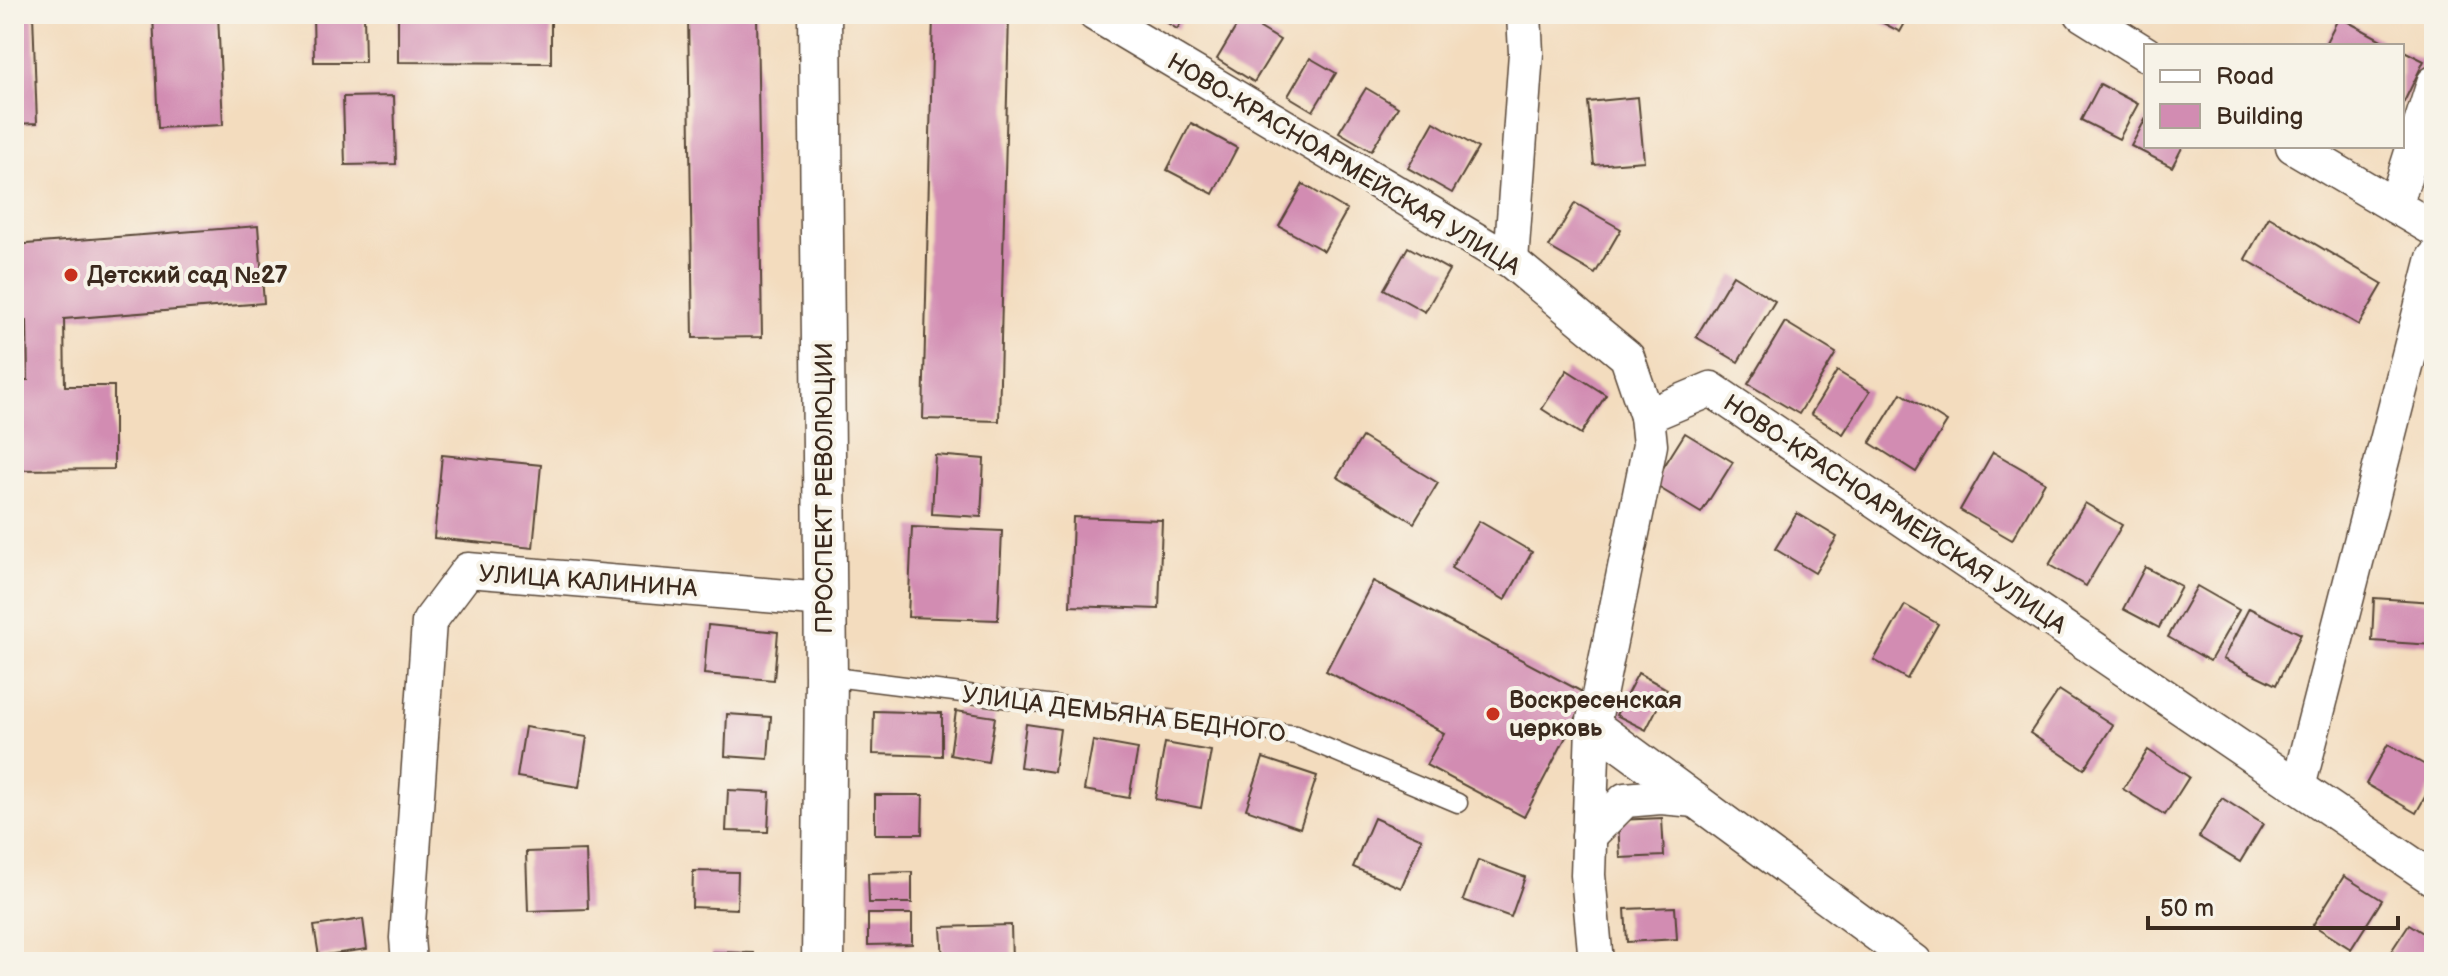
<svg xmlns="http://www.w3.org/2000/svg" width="2448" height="976" font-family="'Balsamiq Sans',sans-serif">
<rect width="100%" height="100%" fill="#f7f3e8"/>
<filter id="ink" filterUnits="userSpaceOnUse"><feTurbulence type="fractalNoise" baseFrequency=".0125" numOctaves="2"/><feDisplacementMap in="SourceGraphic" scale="16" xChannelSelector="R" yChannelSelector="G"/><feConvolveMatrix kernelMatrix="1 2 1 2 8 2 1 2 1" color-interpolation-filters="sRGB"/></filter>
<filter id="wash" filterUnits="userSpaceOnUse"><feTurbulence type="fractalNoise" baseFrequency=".006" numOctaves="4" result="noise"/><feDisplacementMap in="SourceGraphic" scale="32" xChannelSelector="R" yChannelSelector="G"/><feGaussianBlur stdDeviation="1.8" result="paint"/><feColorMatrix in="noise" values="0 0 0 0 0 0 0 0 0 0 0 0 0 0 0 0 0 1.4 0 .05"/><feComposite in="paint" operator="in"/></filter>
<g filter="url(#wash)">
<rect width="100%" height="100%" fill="#f3dcbe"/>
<g id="blocks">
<g fill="#d28cb2">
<path d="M14,14h19l4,109 -23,1z"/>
<path d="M153,14h65l5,111 -65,3z"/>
<path d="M313,14h51l1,48h-51z"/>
<path d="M398,14h153v49l-153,-1z"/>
<path d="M688,14h69l5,323 -69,1z"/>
<path d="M933,14h76l-10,407 -76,-2z"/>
<path d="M1154,14h33l-10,15z"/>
<path d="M1866,14h44l-10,18z"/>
<path d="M1242,17l38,23 -26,42 -37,-23z"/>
<path d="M2339,17l48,26 -1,3h-62z"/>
<path d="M2402,50l22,11 -22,45z"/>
<path d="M1310,58l26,15 -23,38 -25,-15z"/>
<path d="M2100,84l38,20 -19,35 -38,-19z"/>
<path d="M1366,88l32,19 -27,44 -32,-19z"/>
<path d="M394,96l2,68 -51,1 -2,-68z"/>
<path d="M1638,97l6,64 -50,4 -6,-63z"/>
<path d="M2146,118v28h37l-11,21 -41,-21z"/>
<path d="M1434,122l44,26 -26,45 -44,-25z"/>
<path d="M1191,123l46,25 -24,46 -46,-24z"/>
<path d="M1303,184l44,26 -23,41 -45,-25z"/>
<path d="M1575,203l46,26 -26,45 -46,-27z"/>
<path d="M2269,217l114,67 -24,41 -114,-66z"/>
<path d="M258,226l6,77 -200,16 1,67h49v83l-100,1v-90h14l-1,-59 -13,1v-77z"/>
<path d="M1408,247l41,23 -24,42 -41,-23z"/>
<path d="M1733,275l42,26 -37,61 -42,-25z"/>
<path d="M1785,322l51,31 -37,61 -51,-30z"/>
<path d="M1567,370l39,25 -25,39 -39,-25z"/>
<path d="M1837,371l33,20 -27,43 -32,-20z"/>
<path d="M1901,393l46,29 -31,50 -46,-29z"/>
<path d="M1685,433l48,29 -32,51 -48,-29z"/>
<path d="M1362,437l76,46 -24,40 -77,-46z"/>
<path d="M1993,452l52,30 -33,58 -52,-30z"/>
<path d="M442,455l99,10 -8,83 -99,-10z"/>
<path d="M935,455l49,4 -3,58 -49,-3z"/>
<path d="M2085,503l37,22 -36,61 -37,-21z"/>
<path d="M1797,513l40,24 -22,36 -40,-24z"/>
<path d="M1073,517l89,3 -3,89 -89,-3z"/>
<path d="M1479,521l53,31 -27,48 -54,-32z"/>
<path d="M912,527l90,4 -4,89 -90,-3z"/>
<path d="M2145,567l36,19 -22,42 -36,-19z"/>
<path d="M1373,581l215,114 -64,122 -98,-52 18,-32 -118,-62z"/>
<path d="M2197,586l42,24 -29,51 -42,-24z"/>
<path d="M2374,598l60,4 -1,43 -61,-4z"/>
<path d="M1905,605l33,19 -31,55 -33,-19z"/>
<path d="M2249,608l52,26 -25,51 -53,-26z"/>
<path d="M708,625l70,7 -4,48 -70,-6z"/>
<path d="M1638,673l29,16 -21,41 -30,-15z"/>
<path d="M2059,690l54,35 -29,44 -54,-36z"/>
<path d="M874,711l68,2v43l-69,-2z"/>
<path d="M956,711l39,6 -7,45 -38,-7z"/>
<path d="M727,714l44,3 -3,42 -43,-3z"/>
<path d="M1026,724l34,5 -6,43 -34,-5z"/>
<path d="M525,727l62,10 -8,50 -62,-10z"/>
<path d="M1093,741l45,8 -9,49 -45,-8z"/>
<path d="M1165,743l46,8 -10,57 -46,-9z"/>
<path d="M2388,744l46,26v11l-18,32 -50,-29z"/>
<path d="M2148,750l41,27 -24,38 -42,-26z"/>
<path d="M1263,758l54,18 -17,52 -54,-19z"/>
<path d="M728,790l42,2 -2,40 -42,-1z"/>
<path d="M875,795h48l-1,39h-47z"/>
<path d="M2222,798l41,26 -23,38 -41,-25z"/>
<path d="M1374,818l48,21 -21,49 -48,-21z"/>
<path d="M1662,818l2,38 -44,2 -2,-38z"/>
<path d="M586,850l2,59 -60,2 -2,-59z"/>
<path d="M1478,860l47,17 -14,40 -48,-17z"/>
<path d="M693,871l45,1 -1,37 -45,-2z"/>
<path d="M912,872v31h-43l-1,-30z"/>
<path d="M2344,876l38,24 -31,49 -38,-24z"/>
<path d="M1675,907l2,32 -50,3 -2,-33z"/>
<path d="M868,914h44v30l-44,1z"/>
<path d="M363,919l4,30 -48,7 -5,-30z"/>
<path d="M2409,924l25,16 -2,22h-48z"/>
<path d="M1011,925l1,37h-69l-2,-35z"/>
<path d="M712,952l42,1v9h-42z"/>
</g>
</g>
</g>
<g filter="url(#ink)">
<use href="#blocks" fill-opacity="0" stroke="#574536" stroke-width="2"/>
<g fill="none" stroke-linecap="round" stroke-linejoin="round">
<g stroke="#574536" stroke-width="21">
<path id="service" d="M826,676l470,59 162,68"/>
</g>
<g stroke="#574536" stroke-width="37">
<g id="minor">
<path d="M1095,14l416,247 116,96 20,59 64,-27 723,490"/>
<path d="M2082,14l64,40"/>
<path d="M2293,146l141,83"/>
<path d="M2395,206l39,-123"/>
<path d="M1511,261l15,-208 -2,-39"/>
<path d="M1593,725l322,237"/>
<path d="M2298,787l136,-529"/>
<path d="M1589,836l36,-36 36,-3 34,3"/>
<path d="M409,962l-2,-24 22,-316 39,-52 356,30"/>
<path d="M1596,962l-8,-87 5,-150 57,-280 -3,-29"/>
</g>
</g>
<g stroke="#574536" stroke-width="45">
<path id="tertiary" d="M820,14l6,662 -3,286"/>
</g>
<use href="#service" stroke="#fff" stroke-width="18"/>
<use href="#minor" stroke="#fff" stroke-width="34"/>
<use href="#tertiary" stroke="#fff" stroke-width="42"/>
</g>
</g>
<g fill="#c8321e" stroke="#f7f3e8" stroke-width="3">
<circle cx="71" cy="275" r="8"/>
<circle cx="1493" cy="714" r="8"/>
</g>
<g text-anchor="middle" stroke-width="8" stroke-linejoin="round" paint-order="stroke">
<g font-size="24" fill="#3b2a1e" stroke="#f7f3e8">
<text transform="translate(1344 164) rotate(31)" y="8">НОВО-КРАСНОАРМЕЙСКАЯ УЛИЦА</text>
<text transform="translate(824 488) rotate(-90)" y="8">ПРОСПЕКТ РЕВОЛЮЦИИ</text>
<text transform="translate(1895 514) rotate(34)" y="8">НОВО-КРАСНОАРМЕЙСКАЯ УЛИЦА</text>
<text transform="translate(588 581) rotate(4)" y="8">УЛИЦА КАЛИНИНА</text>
<text transform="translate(1124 714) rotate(7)" y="8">УЛИЦА ДЕМЬЯНА БЕДНОГО</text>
</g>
<g font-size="24" font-weight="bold" fill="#3b2a1e" stroke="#f7f3e8" text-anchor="start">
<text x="87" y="283">Детский сад №27</text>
<text x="1509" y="708">Воскресенская<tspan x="1509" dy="28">церковь</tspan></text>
</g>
</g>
<rect width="2448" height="976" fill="none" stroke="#f7f3e8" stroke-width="48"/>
<rect x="2144" y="44" width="260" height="104" fill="#f7f3e8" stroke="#aca397" stroke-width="2"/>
<rect x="2160" y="70" width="40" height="12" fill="#ffffff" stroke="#aca397" stroke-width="2"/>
<text x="2216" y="84" font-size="24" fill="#3b2a1e">Road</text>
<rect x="2160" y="104" width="40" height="24" fill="#d28cb2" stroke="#aca397" stroke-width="2"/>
<text x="2216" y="124" font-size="24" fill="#3b2a1e">Building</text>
<path d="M2148 916v12h250v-12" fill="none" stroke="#3b2a1e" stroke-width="4"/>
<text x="2160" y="916" font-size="24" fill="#3b2a1e" stroke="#f7f3e8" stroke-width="6" paint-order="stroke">50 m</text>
</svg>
